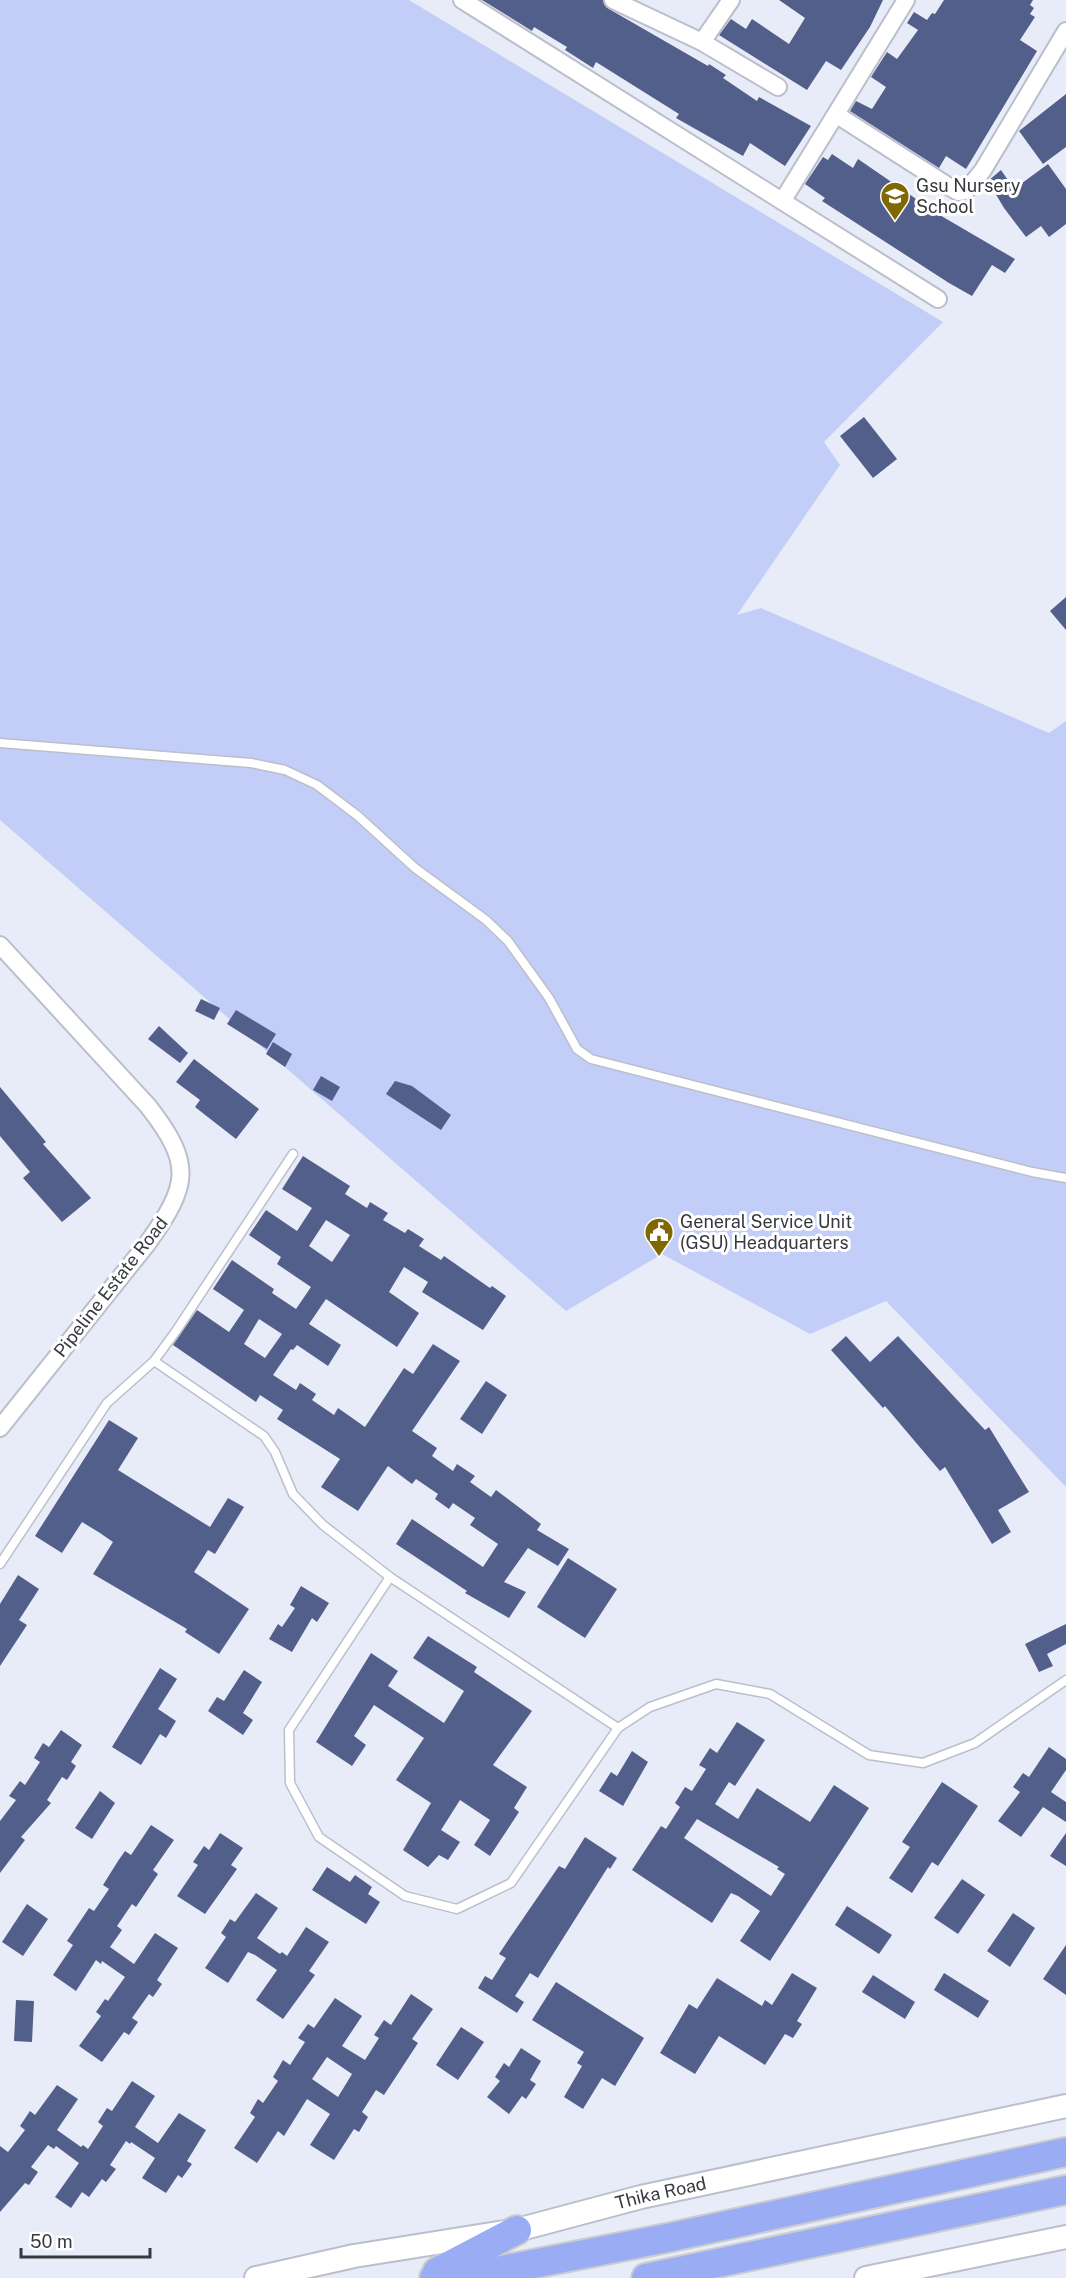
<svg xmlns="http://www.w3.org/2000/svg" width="1066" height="2278" font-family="'Public Sans',sans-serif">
<rect width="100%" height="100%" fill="#e8ecf8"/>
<path fill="#c2cef7" d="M0,0h409l534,322 -119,120 16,23 -103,150 24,-7 288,125 17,-12v766l-180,-186 -76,33 -148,-80 -96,57 -566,-491z"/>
<g fill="#535f8b" fill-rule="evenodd">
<path d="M482,0h121l6,9 99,57 1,-2 17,11 -3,3 34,23 2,-4 52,29 -26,40 -35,-23 -7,13 -67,-38 3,-4 -83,-52 -3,6 -28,-18 2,-3 -33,-20 -2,4z"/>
<path d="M779,0h104l-13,27 -29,43 -15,-9 -19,29 -88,-55 12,-16 15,10 6,-10 37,25 16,-26z"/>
<path d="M944,0h89l-3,5 4,3 -4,6 5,3 -15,23 17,11 -71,118 -20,-13 -7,12 -89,-57 6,-10 16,8 14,-22 -15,-10 16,-25 10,7 21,-29 -11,-7 7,-11 13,8 5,-7 3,1z"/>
<path d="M1066,94v53l-23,17 -24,-33z"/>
<path d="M832,154l21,14 5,-9 80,55 77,45 -10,14 -13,-8 -20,31 -23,-13 -127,-82 3,-3 -20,-14 18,-27 5,3z"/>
<path d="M1048,164l18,25v35l-17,13 -8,-11 -15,11 -22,-29 -16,-27 13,-11 13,19z"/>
<path d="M864,417l33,42 -24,19 -33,-42z"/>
<path d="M1066,597v33l-16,-19z"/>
<path d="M201,999l19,9 -6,12 -19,-9z"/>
<path d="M236,1010l40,24 -9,15 -40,-25z"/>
<path d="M159,1026l29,27 -8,10 -32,-24z"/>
<path d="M273,1042l19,12 -7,13 -19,-13z"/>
<path d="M194,1059l65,50 -23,30 -41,-32 5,-7 -24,-18z"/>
<path d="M321,1076l19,11 -8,14 -19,-11z"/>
<path d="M395,1081l17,5 39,29 -10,15 -55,-36z"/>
<path d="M0,1087l46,55 -3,2 48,54 -29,24 -39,-44 7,-6 -30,-36z"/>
<path d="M303,1156l47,30 -5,8 22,14 3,-6 18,11 -5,7 22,13 3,-4 16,10 -5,7 22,14 3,-4 46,32 2,-2 14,10 -23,34 -61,-38 6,-10 -24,-15 -15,25 30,21 -22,34 -71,-48 -17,25 32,21 -13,21 -31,-21 -4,5 -2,-1 -18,26 23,15 4,-7 16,11 -4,6 22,15 4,-7 27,19 39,-59 9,6 20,-30 27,17 -48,70 25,17 -5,8 21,15 4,-7 18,12 -5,6 21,15 5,-7 45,34 -4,6 32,19 -11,17 -30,-18 -24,34 22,10 -17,26 -44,-25 2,-2 -71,-47 16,-25 71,48 15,-23 -28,-19 5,-7 -22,-15 -4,6 -14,-10 3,-5 -22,-15 -4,5 -24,-18 -30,45 -37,-24 19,-28 -63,-40 6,-9 -23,-15 -4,7 -83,-57 24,-35 32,22 15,-22 -31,-21 19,-29 42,29 -2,4 24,16 15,-22 -34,-23 4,-7 -32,-22 17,-25 31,21 15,-23 -30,-19zM326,1220l24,15 -18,27 -23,-16zM259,1319l23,15 -17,24 -21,-14z"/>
<path d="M846,1336l24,26 28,-26 87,94 4,-3 40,65 -31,18 13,22 -19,12 -47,-77 -5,4 -55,-65 -2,2 -52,-58z"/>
<path d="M486,1381l21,14 -25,39 -22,-15z"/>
<path d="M109,1420l29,18 -20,32 92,57 18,-29 16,9 -29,47 -7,-4 -14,22 55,37 -30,45 -34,-22 2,-3 -94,-55 20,-32 -13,-9 -18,-11 -20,31 -27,-17z"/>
<path d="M568,1558l49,31 -32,49 -48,-31z"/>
<path d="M18,1575l21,14 -20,31 8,5 -27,41v-62z"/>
<path d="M301,1586l28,17 -12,19 -5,-4 -20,34 -23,-13 9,-15 4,3 13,-19 -5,-3z"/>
<path d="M1066,1624v20l-19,10 6,12 -14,6 -14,-28z"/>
<path d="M428,1636l49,31 -3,5 58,39 -39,54 34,22 -13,21 5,4 -29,44 -16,-11 16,-25 -30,-20 -19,30 19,12 -12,18 -9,-5 -11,12 -25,-17 28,-47 -35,-23 28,-42 -50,-33 -20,31 12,9 -14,21 -36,-24 55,-89 27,18 -10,15 56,37 20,-32 -51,-33z"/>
<path d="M160,1668l17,11 -19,30 18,12 -10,17 -6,-4 -19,31 -29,-18z"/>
<path d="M244,1670l18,12 -19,31 10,7 -10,15 -35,-24 9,-14 7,4z"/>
<path d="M737,1722l28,18 -30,46 -6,-4 -14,22 23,15 19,-31 53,34 24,-37 35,23 -99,153 -30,-20 20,-30 -22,-15 -7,-3 -19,30 -80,-53 29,-44 5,3 14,-22 -5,-4 10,-16 7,4 14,-22 -7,-4 11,-17 7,5zM697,1819l82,48 -2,2 8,5 -14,22 -87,-58z"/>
<path d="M61,1730l21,15 -11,17 5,4 -9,14 -5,-3 -15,23 4,3 -30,34 4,3 -25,33v-52l16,-21 -7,-4 11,-15 5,4 15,-23 -6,-4 9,-15 6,4z"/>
<path d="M1049,1747l17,12v11l-15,22 15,10v20l-23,-15 -22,30 -23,-16 22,-29 -7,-5 10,-14 6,4z"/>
<path d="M632,1751l16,11 -25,44 -24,-15 12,-19 6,4z"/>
<path d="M942,1782l36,24 -40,60 -6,-4 -20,31 -23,-15 21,-31 -8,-5z"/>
<path d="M100,1791l15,12 -23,36 -17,-11z"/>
<path d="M151,1825l23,15 -21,30 5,4 -22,33 -4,-3 -15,22 5,4 -12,17 24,17 21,-31 23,15 -21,32 5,4 -9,13 -4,-3 -17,24 6,4 -9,13 -5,-3 -22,30 -23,-16 22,-30 -5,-4 9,-13 3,2 17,-24 -23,-16 -1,3 -5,-4 -20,31 -23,-16 20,-30 -6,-4 22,-33 5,3 15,-22 -6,-4 15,-24 7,-10 6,4z"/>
<path d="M220,1833l23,15 -12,17 6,4 -32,45 -28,-18 21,-31 -5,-3 11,-16 5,4z"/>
<path d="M1066,1833v33l-16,-10z"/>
<path d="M585,1837l32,21 -7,11 -2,-2 -70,111 -8,-5 -15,23 9,6 -7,11 -39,-25 7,-12 7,4 14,-22 -7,-4 10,-15 50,-73 6,3z"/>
<path d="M327,1867l23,15 5,-7 17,12 -4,7 12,8 -14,22 -54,-34z"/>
<path d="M962,1879l23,16 -27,39 -24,-16z"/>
<path d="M256,1893l22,15 -21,30 23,16 2,-2 5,4 19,-29 23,15 -20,29 6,4 -32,44 -27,-19 21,-30 -22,-15 -7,-3 -20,31 -23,-15 21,-31 -5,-4 9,-14 5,3z"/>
<path d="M27,1904l21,15 -25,37 -21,-14z"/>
<path d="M847,1906l45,29 -13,19 -44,-29z"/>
<path d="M1013,1913l22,15 -25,39 -23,-16z"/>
<path d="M1066,1945v50l-23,-16z"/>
<path d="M792,1973l25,15 -20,33 5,3 -9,14 -8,-4 -20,31 -46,-29 -24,38 -35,-21 29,-49 8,5 20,-31 45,28 3,-6 7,5z"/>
<path d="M944,1973l45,28 -11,17 -44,-28z"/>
<path d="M873,1975l42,27 -10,17 -43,-27z"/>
<path d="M556,1982l88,56 -29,48 -13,-8 -19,31 -19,-12 18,-31 -5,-3 7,-11 -52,-32z"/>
<path d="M411,1994l22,15 -21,30 6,4 -34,52 -8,-5 -14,22 6,5 -9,15 -5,-3 -20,31 -24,-15 20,-31 -23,-15 -23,37 -6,-5 -21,32 -23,-15 21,-31 -5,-4 8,-14 5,4 15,-22 -5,-4 10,-17 7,5 15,-23 -7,-4 10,-14 6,4 21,-30 27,18 -20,30 23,14 14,-22 -5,-3 10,-15 7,5zM327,2057l25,17 -14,23 -26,-18z"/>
<path d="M16,2000l18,1 -2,41 -18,-1z"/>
<path d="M461,2027l23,15 -26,38 -22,-15z"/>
<path d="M521,2048l20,13 -11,19 6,4 -10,15 -4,-3 -13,18 -22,-17 13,-16 -5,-4 9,-14 5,4z"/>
<path d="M132,2081l23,15 -20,31 23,16 21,-30 27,17 -19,31 5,3 -10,14 -4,-3 -12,18 -24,-15 13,-20 -24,-16 -1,2 -4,-3 -16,24 6,4 -10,13 -4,-3 -13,18 -7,-5 -11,16 -16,-11 24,-34 -23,-17 -2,3 -6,-4 -17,22 7,5 -9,13 -4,-2 -25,29v-66l8,6 17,-22 -5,-4 10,-15 5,4 22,-30 21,14 -21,31 24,17 2,-2 5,4 15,-23 -5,-4 9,-14 5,3z"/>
</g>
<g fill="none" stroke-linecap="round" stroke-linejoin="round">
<g stroke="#bbbfcb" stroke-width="11">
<g id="lane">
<path d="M0,743l251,20 34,7 32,15 41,31 57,52 71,52 22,21 41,57 28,51 14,10 441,113 34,6"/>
<path d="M154,1361l110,75 11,16 18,42 30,31 67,52 228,151"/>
<path d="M0,1564l107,-161 47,-42 22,-30 117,-177"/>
<path d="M390,1577l-101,153 1,53 29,54 86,59 52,13 54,-26 107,-155 32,-21 66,-23 54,10 99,61 54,8 52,-20 91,-63"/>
</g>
</g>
<g stroke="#bbbfcb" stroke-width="20">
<g id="street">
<path d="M462,0l476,299"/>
<path d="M613,0l89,42 76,45"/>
<path d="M702,42l29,-42"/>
<path d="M837,115l111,71 10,6 8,-1 17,-21 83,-139"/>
<path d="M783,200l123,-200"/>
<path d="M0,945l148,161c46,59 41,79 -1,138l-147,184"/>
</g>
</g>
<g stroke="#bbbfcb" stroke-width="26">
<g id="secondary">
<path id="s1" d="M256,2278l98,-22 163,-26 124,-33 425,-91"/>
<path d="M866,2278l200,-41"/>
</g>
</g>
<g stroke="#cbcccd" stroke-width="32">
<g id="highway">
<path d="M437,2272l80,-42"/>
<path d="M434,2278l52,-5 181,-35 399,-86"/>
<path d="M646,2278l420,-88"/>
</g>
</g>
<use href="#lane" stroke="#fff" stroke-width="8"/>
<use href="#street" stroke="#fff" stroke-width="16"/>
<use href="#secondary" stroke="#fff" stroke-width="22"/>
<use href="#highway" stroke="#9aadf4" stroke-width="28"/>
</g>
<defs>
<g id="school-pin" transform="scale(1.5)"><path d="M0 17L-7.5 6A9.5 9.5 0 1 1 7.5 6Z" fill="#806700" stroke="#fff"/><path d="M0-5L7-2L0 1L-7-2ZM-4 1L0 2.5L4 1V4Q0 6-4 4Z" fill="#fff"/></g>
<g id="civic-pin" transform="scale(1.5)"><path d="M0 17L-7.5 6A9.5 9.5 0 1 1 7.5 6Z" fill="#806700" stroke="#fff"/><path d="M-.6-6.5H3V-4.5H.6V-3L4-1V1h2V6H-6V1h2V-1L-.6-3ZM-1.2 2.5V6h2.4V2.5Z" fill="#fff"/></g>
</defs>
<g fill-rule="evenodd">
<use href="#school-pin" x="895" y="196"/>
<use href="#civic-pin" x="659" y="1232"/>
</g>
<g text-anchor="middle" stroke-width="6" stroke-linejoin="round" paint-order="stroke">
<g font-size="18" fill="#38393e" stroke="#fff" text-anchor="start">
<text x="916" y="192">Gsu Nursery<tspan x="916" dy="21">School</tspan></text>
<text x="680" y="1228">General Service Unit<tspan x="680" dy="21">(GSU) Headquarters</tspan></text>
</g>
<g font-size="18" fill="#38393e" stroke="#fff">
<text transform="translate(111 1287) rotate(-52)" y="6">Pipeline Estate Road</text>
<text dy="6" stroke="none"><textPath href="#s1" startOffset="414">Thika Road</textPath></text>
</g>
</g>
<path d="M21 2248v9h129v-9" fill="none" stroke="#38393e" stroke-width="3"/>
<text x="30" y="2248" font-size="18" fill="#38393e" stroke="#ffffff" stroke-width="4.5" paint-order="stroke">50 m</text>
</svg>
